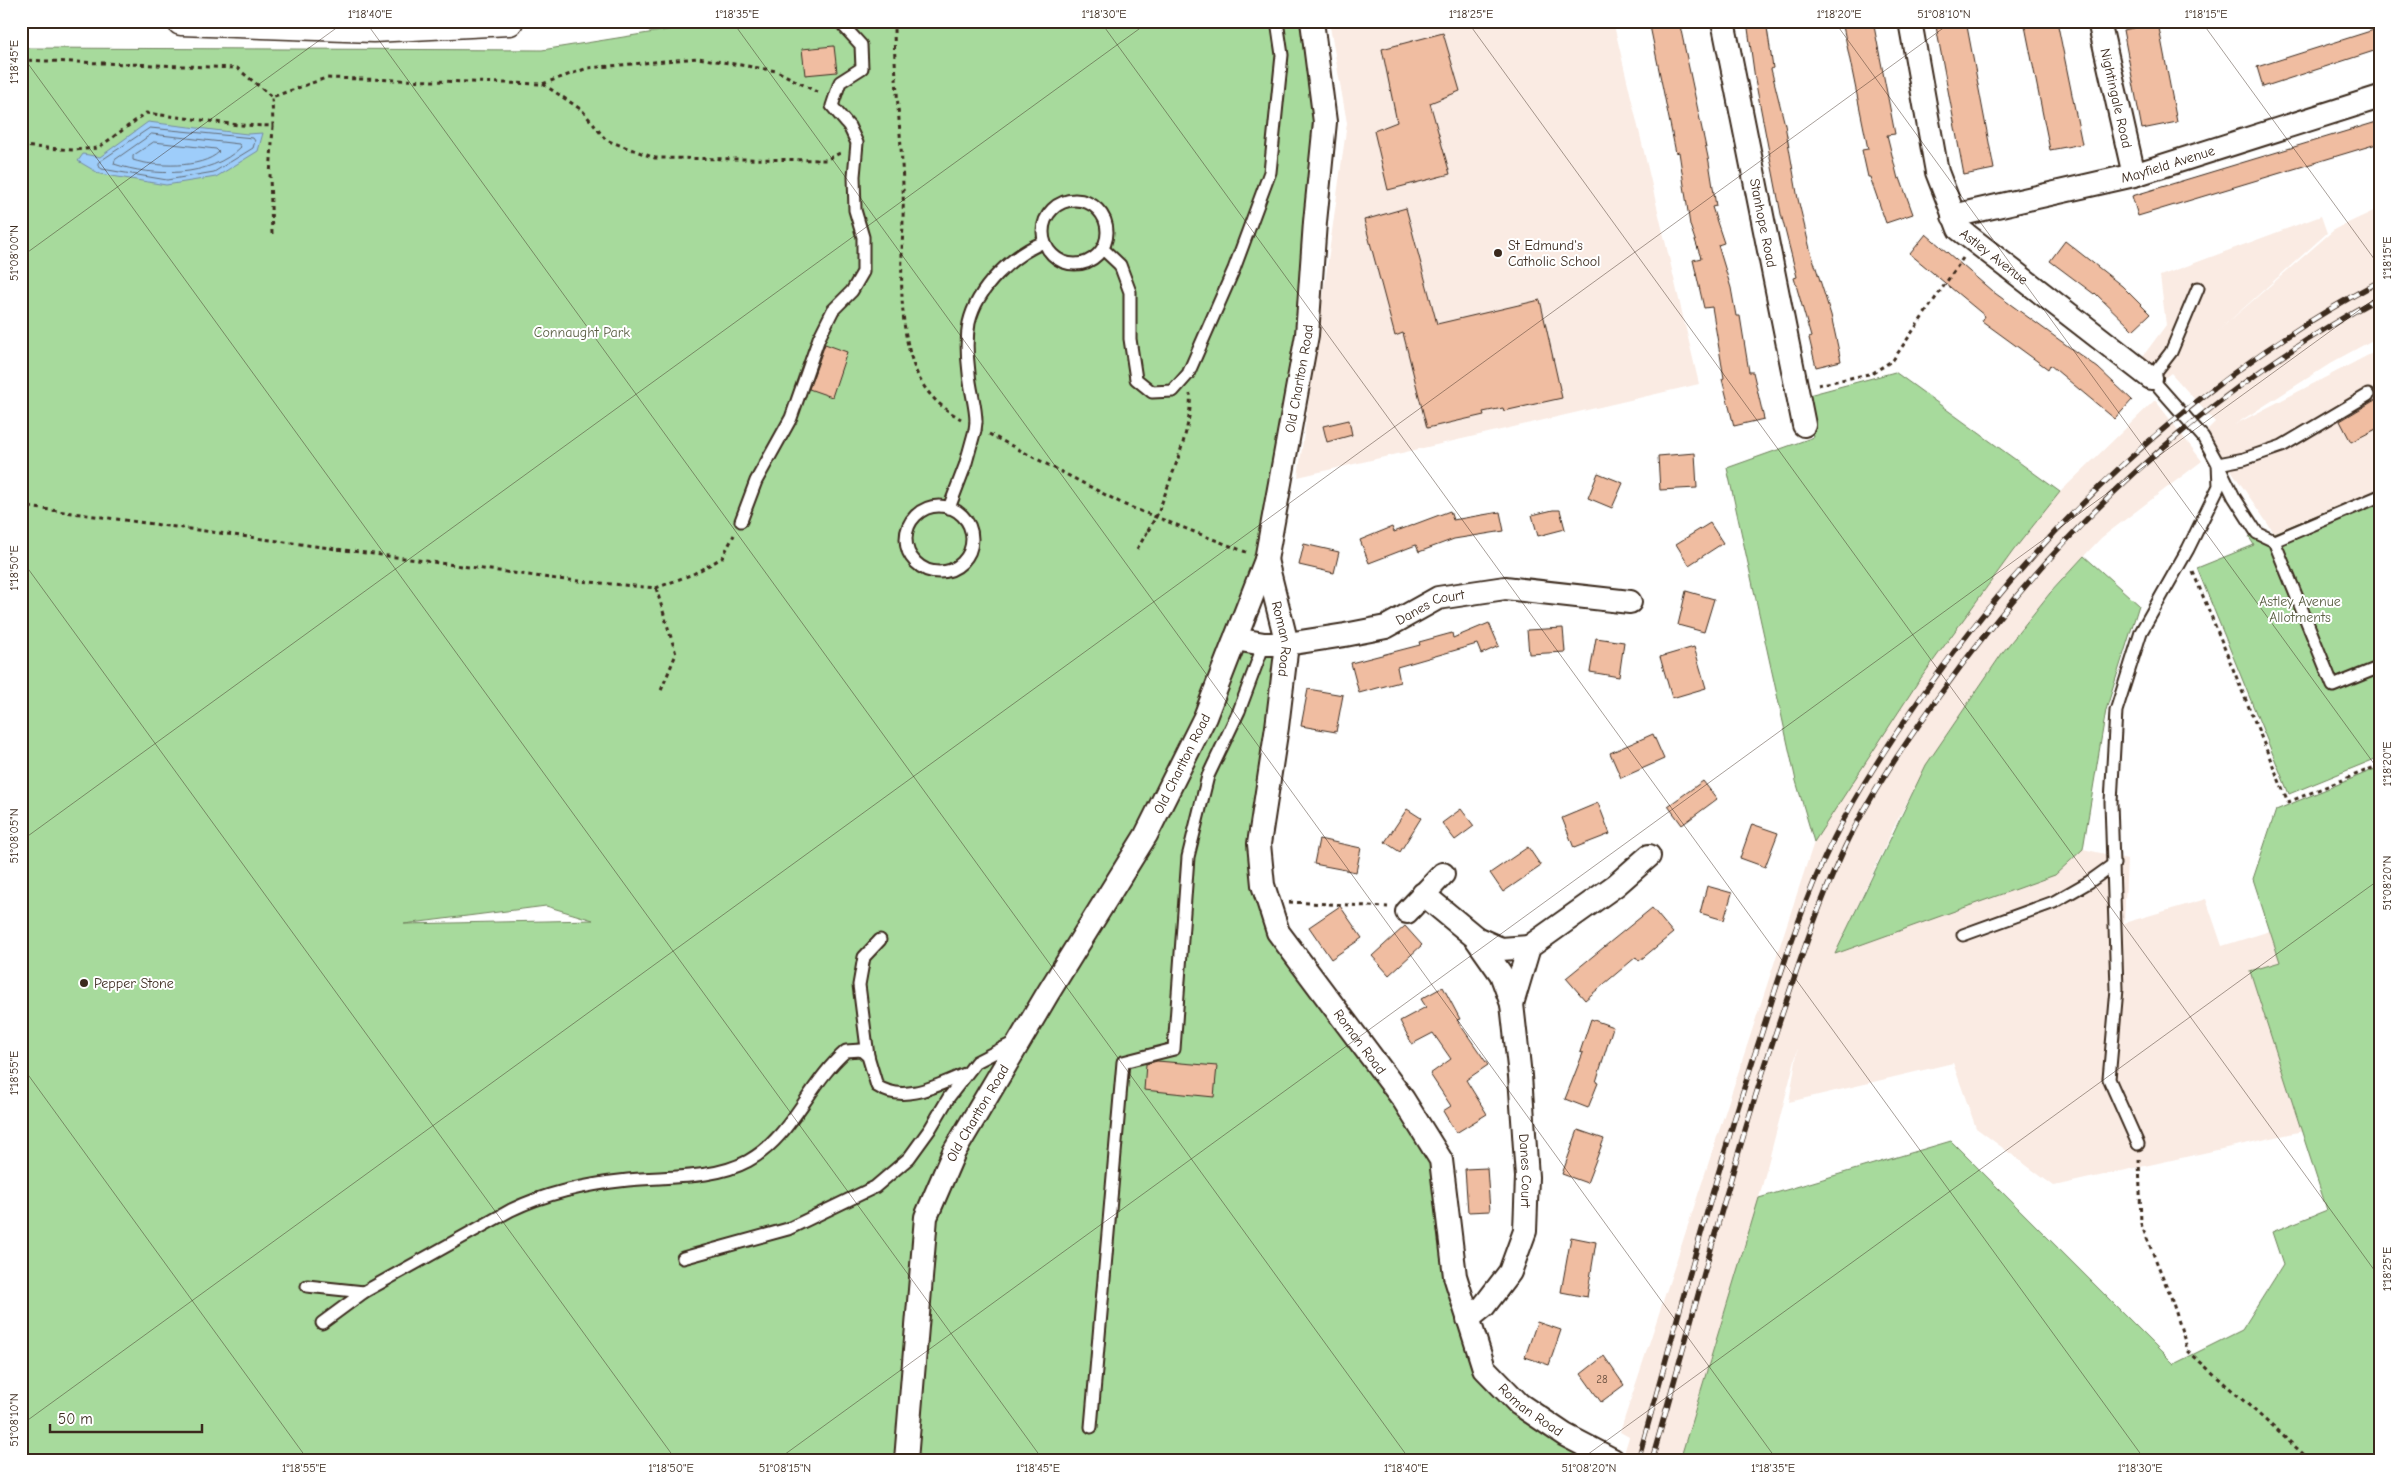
<svg xmlns="http://www.w3.org/2000/svg" width="2401" height="1481" font-family="'Comic Neue',sans-serif">
<rect width="100%" height="100%" fill="#fff"/>
<filter id="ink" filterUnits="userSpaceOnUse"><feTurbulence type="fractalNoise" baseFrequency=".02" numOctaves="2"/><feDisplacementMap in="SourceGraphic" scale="10" xChannelSelector="R" yChannelSelector="G"/><feConvolveMatrix kernelMatrix="1 2 1 2 8 2 1 2 1" color-interpolation-filters="sRGB"/></filter>
<g filter="url(#ink)">
<g fill="#faebe3">
<path d="M1329,21h284l86,363 -401,93 49,-354z"/>
<path d="M2380,208v128l-44,24 -102,65 146,-76v140l-106,44 -69,-101 10,-10 -44,-49 -8,6 -23,-19 26,-35 -6,-49 161,-60 6,17 -109,98 117,-102z"/>
<path d="M2155,400l47,61 -101,77 -50,53 -48,61 -77,114 -30,57 -61,131 220,-79 28,-26 44,10 -3,64 82,-24 16,47 48,-15 10,31 -30,10 53,159 -249,55 -78,-58 -23,-65 -164,39 9,-54 -39,150 -79,262h-58l7,-23 -9,-5 194,-590 104,-160 95,-131 47,-59z"/>
</g>
<g fill="#a7da9c" stroke="#71825d" fill-rule="evenodd">
<path d="M724,21h588l13,101 -59,438 -31,79 52,5 -28,200 19,88 163,228 35,215 35,38 51,27 50,20h-1591v-1412l521,2zM546,906l47,14 -189,4z"/>
<path d="M1895,372l165,120 -47,59 -95,131 -104,160 -18,-61 -69,-313 87,-31 -9,-41z"/>
<path d="M2380,489v268l-91,37 -92,-226 57,-23 -5,-8 8,-4h17z"/>
<path d="M2084,556l55,49 -33,105 -23,139 -28,26 -220,79 91,-189 77,-113 47,-59z"/>
<path d="M2380,767v693h-700l79,-262 192,-57 223,223 68,-34 41,-65 -11,-33 55,-22 -77,-239 30,-9 -27,-83 23,-69z"/>
</g>
<path fill="#9ecdfa" stroke="#768ca2" d="M148,122l99,12 16,-1 -5,18 -42,26 -50,8 -66,-11 -22,-13 5,-7 17,3z"/>
<g fill="none" stroke-linecap="round" stroke-linejoin="round">
<g stroke="#636b76" stroke-width="1">
<path d="M150,128l103,10 2,3 -2,7 -39,24 -47,8 -65,-11 -4,-3v-3z"/>
<path d="M152,134l87,10 2,3c-31,31 -88,30 -127,17l1,-4z"/>
<path d="M154,142l62,7 3,3c-17,17 -65,15 -86,8v-4z"/>
</g>
</g>
<g fill="#f0bda1" stroke="#3b2a1e">
<path d="M1649,21h30l30,141 7,44 -4,1 12,36 -6,2 13,43 5,28h4l9,56h4l11,47 -30,7 -12,-47 2,-1 -12,-71 -8,1 -11,-48 8,-2 -11,-33 -11,-73 -3,1z"/>
<path d="M1747,21h19l7,47 -2,1 14,56 13,74 12,50 21,66 10,46 -25,6 -7,-29 2,-1 -17,-59 3,-1 -16,-63 -26,-135z"/>
<path d="M1842,21h31l22,113 -8,1 11,44 2,-1 13,36 -27,9 -16,-46h-2l-6,-27 6,-1z"/>
<path d="M1935,21h31l28,148 -30,6z"/>
<path d="M2024,21h33l25,123 -32,6z"/>
<path d="M2158,23l19,99 -35,7 -19,-99z"/>
<path d="M2380,28v21l-117,38 -6,-20z"/>
<path d="M1443,33l17,58 -30,12 20,71 -62,16 -14,-59 23,-9 -15,-73z"/>
<path d="M834,46l3,26 -32,3 -3,-26z"/>
<path d="M2380,121v22l-242,73 -6,-20z"/>
<path d="M1406,208l31,116 103,-24 22,98 -58,13 -1,-3 -20,4 1,3 -57,13 -24,-95 -8,3 -31,-116z"/>
<path d="M1926,234l66,57 106,77 34,32 -17,19 -65,-54 -2,4 -66,-48 3,-5 -75,-62z"/>
<path d="M2065,241l57,45 28,28 -17,16 -38,-37 -1,1 -44,-33z"/>
<path d="M825,344l22,8 -15,45 -23,-8z"/>
<path d="M2380,397v30l-29,15 -11,-21z"/>
<path d="M1349,420l3,15 -25,7 -4,-16z"/>
<path d="M1695,453l2,35 -37,2 -2,-34z"/>
<path d="M1598,473l25,10 -11,25 -24,-10z"/>
<path d="M1553,510h7l5,19 -27,7 -6,-21z"/>
<path d="M1450,511l3,9 47,-8 4,19 -50,8 -35,13 -3,-7 -47,18 -9,-23 32,-13 2,5z"/>
<path d="M1710,523l13,20 -34,22 -13,-21z"/>
<path d="M1304,544l35,8 -5,21 -35,-8z"/>
<path d="M1686,591l28,8 -10,33 -26,-7z"/>
<path d="M1489,623l10,23 -18,8 -4,-10 -80,23 3,15 -41,11 -8,-30 69,-18 -1,-3 33,-9 1,5z"/>
<path d="M1563,628l2,24 -36,2 -2,-24z"/>
<path d="M1596,638l28,4 -5,35 -29,-5z"/>
<path d="M1694,647l12,41 -34,10 -12,-41z"/>
<path d="M1308,689l35,6 -7,37 -35,-6z"/>
<path d="M1653,734l11,25 -43,19 -11,-25z"/>
<path d="M1703,781l14,18 -35,26 -14,-19z"/>
<path d="M1598,803l12,31 -36,14 -12,-30z"/>
<path d="M1407,809l14,9 -21,34 -15,-10z"/>
<path d="M1461,809l13,17 -19,14 -13,-17z"/>
<path d="M1752,824l26,9 -13,34 -25,-9z"/>
<path d="M1319,839l42,9 -5,24 -42,-8z"/>
<path d="M1528,847l13,19 -38,26 -13,-19z"/>
<path d="M1707,886l25,7 -8,27 -24,-7z"/>
<path d="M1340,906l22,32 -31,21 -22,-32z"/>
<path d="M1652,908l21,25 -34,28 -3,-4 -51,43 -19,-22z"/>
<path d="M1405,926l17,19 -33,30 -17,-19z"/>
<path d="M1443,987l17,32 -3,1 31,45 -22,15 21,34 -31,19 -13,-22 8,-5 -21,-32 21,-15 -18,-26 -21,11 -12,-23 26,-14 -5,-8z"/>
<path d="M1591,1019l22,8 -17,55 2,1 -10,25 -23,-9 18,-46 -3,-1z"/>
<path d="M1157,1061l60,5 -3,31 -70,-7 2,-26z"/>
<path d="M1578,1130l26,9 -17,44 -25,-9z"/>
<path d="M1487,1168l3,43 -22,1 -3,-43z"/>
<path d="M1571,1237l25,5 -9,55 -26,-5z"/>
<path d="M1537,1322l24,8 -12,35 -24,-8z"/>
<path d="M1604,1356l20,29 -23,17 -20,-28z"/>
</g>
<g fill="none" stroke-linecap="round" stroke-linejoin="round">
<g stroke="#3b2a1e" stroke-width="15">
<g id="service">
<circle cx="1075" cy="232" r="32"/>
<path d="M1103,249l17,16 10,27v47l6,40 16,13 21,-1 15,-17 46,-105 36,-97 12,-117 -5,-34"/>
<path d="M2368,395l-86,51 -38,13 -26,5 16,33 23,36 17,8 59,145 47,-19"/>
<path d="M976,422c0,-17 -6,-32 -7,-49 -2,-16 -3,-34 0,-50 8,-35 43,-68 75,-81"/>
<circle cx="939" cy="539" r="33"/>
<path d="M949,508l16,-42 10,-36"/>
<path d="M741,521l15,-40 35,-63 28,-80 14,-28 19,-19 11,-19v-35l-8,-27 -1,-34 3,-33 -8,-17 -17,-20 8,-24 22,-14 -1,-23 -22,-24"/>
<path d="M2274,541l106,-45"/>
<path d="M1963,935l91,-33 35,-20 25,-18"/>
<path d="M868,1056l-9,-71 5,-28 16,-17"/>
<path d="M2138,1144l-29,-65 8,-90 -6,-187 5,-91 25,-79 47,-83 31,-63 -1,-22 -15,-27 -52,-59 20,-26 27,-64"/>
<path d="M683,1258l105,-29 87,-42 34,-29 21,-29 19,-32 27,-35 39,-20"/>
<path d="M307,1286l57,6 147,-82c35,-17 78,-26 117,-30 38,-4 85,0 120,-19 45,-25 60,-77 98,-110l15,-1 7,6 9,30c27,18 61,-1 88,-12"/>
<path d="M322,1323l42,-31"/>
<path d="M1091,1427l32,-365 51,-13 14,-192 20,-81 31,-65 25,-67"/>
</g>
</g>
<g stroke="#3b2a1e" stroke-width="26">
<g id="minor">
<path id="s1" d="M1723,21l81,404"/>
<path id="s2" d="M1910,21l27,151 22,57 192,149"/>
<path id="s3" d="M2099,21l35,154"/>
<path id="s4" d="M1953,216l181,-41 246,-78"/>
<path id="s5" d="M1266,560l21,84 -10,83 -18,117 4,41 15,47 125,167 38,61 14,116 29,92 35,36 46,31 48,25"/>
<path id="s6" d="M1235,639l29,5h23l58,-9 41,-8 52,-29 67,-10 125,14"/>
<path id="s7" d="M1423,894l52,43 26,37 11,30 8,72 7,101 -2,54 -15,41 -26,34 -16,13"/>
<path d="M1407,912l36,-38"/>
<path d="M1476,938l25,11 28,-2"/>
<path d="M1512,1004l17,-57 87,-62 33,-29"/>
<path id="s8" d="M906,1460l20,-243 28,-65 94,-159 98,-158 59,-118 61,-157 41,-225 8,-113 10,-100 -13,-101"/>
</g>
</g>
<g stroke="#3b2a1e" stroke-width="31">
<path id="tertiary" d="M181,21l192,7 136,-7"/>
</g>
<g stroke="#3b2a1e" stroke-width="3" stroke-dasharray="4 4" stroke-linecap="butt">
<path d="M894,21c0,55 7,109 9,164 2,58 -9,122 10,178 9,27 24,42 48,56"/>
<path d="M21,60l216,8 35,29 54,-19 216,6 46,-16 110,-10 79,13 40,21 4,-2"/>
<path d="M543,84l39,26 24,30 49,18 171,2 16,-8"/>
<path d="M21,146l52,4 25,-2 48,-35 93,12 34,1 -1,-29"/>
<path d="M272,234l-2,-58 3,-50"/>
<path d="M1818,385l55,-12 20,-13 70,-102"/>
<path d="M989,434l136,71 121,47"/>
<path d="M21,506l536,73 99,9 37,-14 29,-16 12,-23"/>
<path d="M1159,511c11,-33 34,-82 31,-117"/>
<path d="M1137,549l11,-18"/>
<path d="M2193,572l95,230 92,-37"/>
<path d="M656,588l20,66 -16,39"/>
<path d="M1289,902l99,5"/>
<path d="M2139,1159l2,65 30,73 17,54 122,109"/>
</g>
<use href="#service" stroke="#fff" stroke-width="11"/>
<use href="#minor" stroke="#fff" stroke-width="22"/>
<use href="#tertiary" stroke="#fff" stroke-width="28"/>
<g stroke="#3b2a1e" stroke-width="5.5">
<g id="rail">
<path d="M1638,1460c40,-142 77,-285 123,-425 21,-66 42,-135 73,-197 26,-52 59,-101 92,-148 121,-170 269,-310 454,-409"/>
<path d="M1652,1460c40,-140 76,-281 121,-419 22,-65 43,-132 72,-194 25,-53 60,-103 94,-151 117,-164 264,-303 441,-399"/>
</g>
</g>
<use href="#rail" stroke="#fff" stroke-width="4" stroke-dasharray="11" stroke-linecap="butt"/>
<g stroke="#3b2a1e" stroke-width="15" stroke-linecap="butt">
<path id="service-bridge" d="M975,430l1,-8"/>
</g>
<path stroke="#3b2a1e" stroke-width="3" stroke-dasharray="4 4" stroke-linecap="butt" d="M1148,531l11,-20"/>
<use href="#service-bridge" stroke="#fff" stroke-width="11"/>
</g>
</g>
<path fill="none" stroke="#3b2a1e" stroke-width="1" stroke-opacity="0.45" d="M365,21l1045,1439M732,21l1045,1439M1100,21l1045,1439M1467,21l913,1257M1834,21l546,751M2201,21l179,246M21,54l1022,1406M21,257l325,-236M21,559l655,901M21,841l1129,-820M21,1065l287,395M21,1425l1932,-1404M777,1460l1603,-1165M1580,1460l800,-581"/>
<g fill="#3b2a1e" stroke="#fff" stroke-width="2">
<circle cx="1498" cy="253" r="5"/>
<circle cx="84" cy="983" r="5"/>
</g>
<g text-anchor="middle" stroke-width="4" stroke-linejoin="round" paint-order="stroke">
<g font-size="11" fill="#684f3f">
<text x="1602" y="1383">28</text>
</g>
<g font-size="14" fill="#3b2a1e" stroke="#fff">
<text dy="5" stroke="none"><textPath href="#s3" startOffset="79">Nightingale Road</textPath></text>
<text dy="5" stroke="none"><textPath href="#s4" startOffset="221">Mayfield Avenue</textPath></text>
<text dy="5" stroke="none"><textPath href="#s1" startOffset="206">Stanhope Road</textPath></text>
<text dy="5" stroke="none"><textPath href="#s2" startOffset="259">Astley Avenue</textPath></text>
<text dy="5" stroke="none"><textPath href="#s8" startOffset="1170">Old Charlton Road</textPath></text>
<text dy="5" stroke="none"><textPath href="#s6" startOffset="202">Danes Court</textPath></text>
<text dy="5" stroke="none"><textPath href="#s5" startOffset="81">Roman Road</textPath></text>
<text dy="5" stroke="none"><textPath href="#s8" startOffset="765">Old Charlton Road</textPath></text>
<text dy="5" stroke="none"><textPath href="#s5" startOffset="516">Roman Road</textPath></text>
<text dy="5" stroke="none"><textPath href="#s8" startOffset="360">Old Charlton Road</textPath></text>
<text dy="5" stroke="none"><textPath href="#s7" startOffset="312">Danes Court</textPath></text>
<text dy="5" stroke="none"><textPath href="#s5" startOffset="936">Roman Road</textPath></text>
</g>
<g font-size="14" fill="#3b2a1e" stroke="#fff" text-anchor="start">
<text x="1508" y="250">St Edmund's<tspan x="1508" dy="16">Catholic School</tspan></text>
<text x="94" y="988">Pepper Stone</text>
</g>
<g font-size="14" fill="#5b5f44" stroke="#fff">
<text x="582" y="337">Connaught Park</text>
<text x="2300" y="606">Astley Avenue<tspan x="2300" dy="16">Allotments</tspan></text>
</g>
</g>
<rect width="2401" height="1481" fill="none" stroke="#fff" stroke-width="55"/>
<path d="M50 1424v8h152v-8" fill="none" stroke="#3b2a1e" stroke-width="2.5"/>
<text x="58" y="1424" font-size="15" fill="#3b2a1e" stroke="#ffffff" stroke-width="4" paint-order="stroke">50 m</text>
<rect x="28" y="28" width="2346" height="1426" fill="none" stroke="#3b2a1e" stroke-width="2"/>
<g font-size="12" text-anchor="middle" fill="#3b2a1e">
<text x="370" y="18">1°18'40"E</text>
<text x="737" y="18">1°18'35"E</text>
<text x="1104" y="18">1°18'30"E</text>
<text x="1471" y="18">1°18'25"E</text>
<text x="1839" y="18">1°18'20"E</text>
<text x="1944" y="18">51°08'10"N</text>
<text x="2206" y="18">1°18'15"E</text>
<text transform="translate(14 62) rotate(-90)" y="4">1°18'45"E</text>
<text transform="translate(14 253) rotate(-90)" y="4">51°08'00"N</text>
<text transform="translate(2387 258) rotate(-90)" y="4">1°18'15"E</text>
<text transform="translate(14 568) rotate(-90)" y="4">1°18'50"E</text>
<text transform="translate(2387 764) rotate(-90)" y="4">1°18'20"E</text>
<text transform="translate(14 836) rotate(-90)" y="4">51°08'05"N</text>
<text transform="translate(2387 883) rotate(-90)" y="4">51°08'20"N</text>
<text transform="translate(14 1073) rotate(-90)" y="4">1°18'55"E</text>
<text transform="translate(2387 1269) rotate(-90)" y="4">1°18'25"E</text>
<text transform="translate(14 1420) rotate(-90)" y="4">51°08'10"N</text>
<text x="304" y="1472">1°18'55"E</text>
<text x="671" y="1472">1°18'50"E</text>
<text x="785" y="1472">51°08'15"N</text>
<text x="1038" y="1472">1°18'45"E</text>
<text x="1406" y="1472">1°18'40"E</text>
<text x="1589" y="1472">51°08'20"N</text>
<text x="1773" y="1472">1°18'35"E</text>
<text x="2140" y="1472">1°18'30"E</text>
</g>
</svg>
